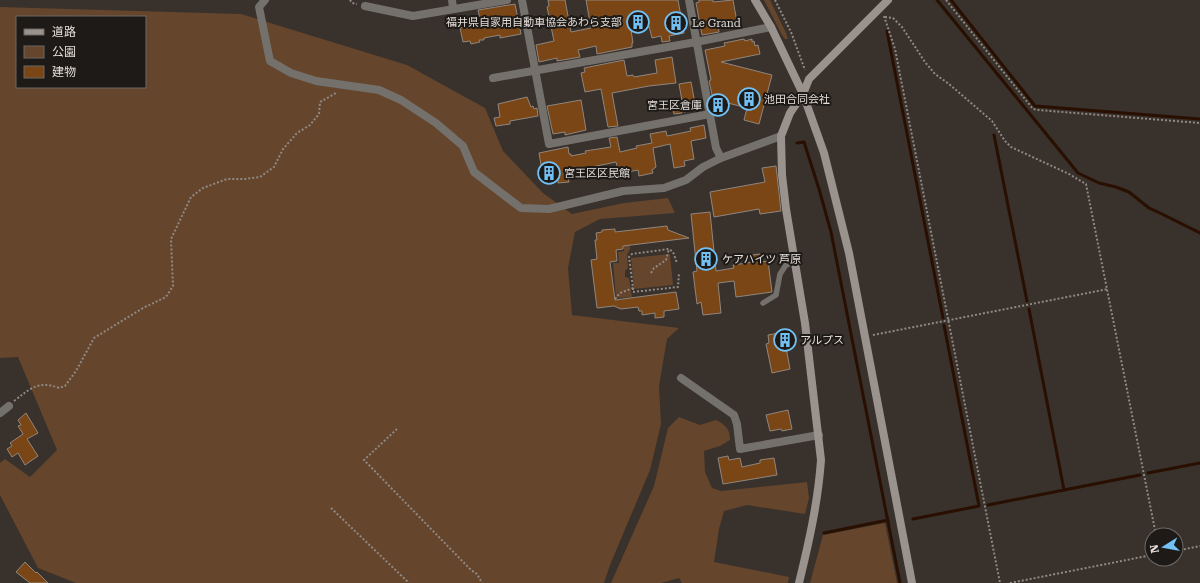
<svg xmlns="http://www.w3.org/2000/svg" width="1200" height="583" font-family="'Roboto Serif','Noto Sans JP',serif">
<rect width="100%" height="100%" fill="#39312b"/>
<g fill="#65452c" fill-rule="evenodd">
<path d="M764,0h6l16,33 2,6h-3l-3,-4z"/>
<path d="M0,7l241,7 166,51 78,43 18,43 40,42 29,21 52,-11 44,-5 7,15 -75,6 -25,13 -7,36 4,47 107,13 -12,11 -8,47 2,38 -11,46 -40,95 -6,18h-528l-38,-15 -38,-73v-32l5,-4 25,18 27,-27 -39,-93 -18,1zM17,17h128v70h-128z"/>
<path d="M623,240l7,7v2l-3,6 1,13 -3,3v6l4,1 3,19 -16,1 -3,-35h6l-1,-11 6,-1z"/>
<path d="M670,254l3,31 -39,4 -3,-31z"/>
<path d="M679,417l21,8 16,-5c10,5 14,9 14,20l-10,6 -16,5 1,21 7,16 9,3 86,-9 2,16 -4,16 -58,-9 -23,6 -5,18 -5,33 75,15 -1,6h-106l-3,-5 -18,5h-50l43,-97 14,-58z"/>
<path d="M885,523l12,60h-87l13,-48z"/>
</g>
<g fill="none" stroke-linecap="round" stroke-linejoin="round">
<g stroke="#290f00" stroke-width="3">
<path d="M937,0l141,173 21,10 17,4 13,5 20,16 13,6 38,19"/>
<path d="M951,0l84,106 165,13"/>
<path d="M887,31l56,287"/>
<path d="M994,135l33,166"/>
<path d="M797,143l7,-1 15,47 12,43 69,351"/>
<path d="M1148,473l52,-10"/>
<path d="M1064,490l76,-15"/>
<path d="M988,505l76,-15 -35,-181"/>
<path d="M913,519l66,-13 -35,-181"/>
<path d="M824,533l64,-13"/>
</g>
</g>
<g fill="#7a4615" stroke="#90867f">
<path d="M548,0h17l6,32 20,-4 -5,-28h92l6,33 -15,3 1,5 -8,1 -1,-6 -9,2 -3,-12 -18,4 2,13h-1v4l-35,7 -1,-8 -18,4 2,7 -23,4v-3l-18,4 -3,-17 18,-4 -7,-34 2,-1z"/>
<path d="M699,0h14v2l20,-2 4,22 -19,3 1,7 -17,3 -6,-32 3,-1z"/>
<path d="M515,4l6,30 -21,4v-3l-16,3v2h-5l1,2 -9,2 -1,-3 -7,1 -3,-14 21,-4 -3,-14z"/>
<path d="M744,39l1,2 7,-2v3l2,-1 1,5 3,-1 2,9 -39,8 51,13 -13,49 -15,-4 3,-12 -34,-9 -4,-18 2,-1 -6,-30 20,-4 -1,-3z"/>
<path d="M672,57l4,26 -27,3 -37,7 6,33 -10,1 -7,-38 -16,3 -4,-19 4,-1 -1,-4 40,-8 3,16 6,-1 1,2 23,-4 -2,-13z"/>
<path d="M691,82l5,27 -12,3 -5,-28z"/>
<path d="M527,97l4,10 2,-1 1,3 3,-1 1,8 -28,5v3l-14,2 -2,-8 6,-1 -2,-13z"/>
<path d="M581,100l5,30 -21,5v-3l-12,2 -6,-28z"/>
<path d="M681,105l1,8 -8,1 -2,-7z"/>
<path d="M704,125l2,13 -15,3 3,18 -10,2 1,5 -11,2 -4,-24 -17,4 3,19 -4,3 1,3 -14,3 -1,-6 -15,3 -1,-4 -4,1 -2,-8 -49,10 2,10 -11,1v-3l-12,2 -3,-17h-2l-2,-12 29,-6 1,7h2v2l15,-3 -1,-2 26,-4 -2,-9 8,-1 3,15 17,-4 -1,-2 16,-3 -2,-9 16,-3 1,5 24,-5 -1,-3z"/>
<path d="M776,166l5,45 -21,3 -1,-5 -45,8 -4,-25 55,-10 -3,-14z"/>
<path d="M710,212l6,59 18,-3 -1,-3 20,-3 -1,-7 8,-1v8l8,-1 4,31 -36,5 -2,-16 -16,2 3,30 -18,2 -2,-13 -4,2 -4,-32 4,-1 -6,-57z"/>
<path d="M667,226l1,4 21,8 -66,8v3l-7,1 1,11 -7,1 5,38 61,-8 3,17 -15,2v6l-9,1v-5l-13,2v-4h-3l-1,-4 -17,2 -7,-3 -17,2 -6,-48 6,-1 -2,-19h2l-1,-7 6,-1v-2l13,-1v3z"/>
<path d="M790,331l3,15 -7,1 4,22 -18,4 -6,-29 3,-1 -1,-8z"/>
<path d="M788,410l4,19 -10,2 -1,-2 -11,2 -4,-16z"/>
<path d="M26,413l12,20 -11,6 11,17 -13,9 -7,-12 -6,4 -5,-8 5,-3 -2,-3 13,-9 -5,-8 3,-1 -3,-5z"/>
<path d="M728,456l1,4 11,-2 2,9 18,-4v-3l14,-2 3,17 -54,9 -5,-26z"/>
<path d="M25,562l11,11 1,-1 11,11h-18l-14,-11z"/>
</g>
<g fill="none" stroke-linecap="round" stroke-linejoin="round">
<g stroke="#908984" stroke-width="2" stroke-dasharray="2 2" stroke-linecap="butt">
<path d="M350,0l2,3 5,1"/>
<path d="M775,0l16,32 14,38"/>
<path d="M946,0l87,109 5,1 162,13"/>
<path d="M884,16l11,33 105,534"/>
<path d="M885,17l8,1 9,9 23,35 10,12 14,10 43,37 13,20 6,6 58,27 17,10 70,351"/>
<path d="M651,273l3,-5 12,-8 3,-11"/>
<path d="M633,288v4l45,-5 1,-14"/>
<path d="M615,299l5,-6 13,-5 -4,-31 3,-3 37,-5 4,3 4,11"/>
<path d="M873,335l235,-46"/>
<path d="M14,401c16,-12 24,-21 45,-13l6,-2 11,-15 18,-33 49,-30 23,-11 7,-11 -2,-47 20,-42 12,-9 24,-9h18l15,-2 14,-10 9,-18 14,-16 13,-8 9,-11 1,-12 16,-9"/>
<path d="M397,429l-33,31 107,110 6,4 5,9"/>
<path d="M331,508l78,75"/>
<path d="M1176,551l24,-5"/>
<path d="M1010,583l142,-28"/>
</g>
<path stroke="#74706c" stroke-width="5.5" d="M763,303l13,-8 4,-21 6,-9 10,-4"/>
<g stroke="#74706c" stroke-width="8">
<path d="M265,0l-6,7 11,54 21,12 25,8 63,9 22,10 35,23 27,23 11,26 22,17 25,19 28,1 74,-18 41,-3 22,-8 17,-13 18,-9 60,-22"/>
<path d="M452,0l1,8"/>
<path d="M522,0l27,144 161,-30"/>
<path d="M689,0l27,148 5,10"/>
<path d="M365,6l48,10 94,-16"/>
<path d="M493,78l203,-36 75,-15"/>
<path d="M681,378l53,37 3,9 3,25 79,-14"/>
<path d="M0,413l9,-7"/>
</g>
<g stroke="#99928d" stroke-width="8">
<path d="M755,0l16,27 32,67 21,59 25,100 63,330"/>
<path d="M799,583c10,-41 19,-81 22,-123l-16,-137 -19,-114 -4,-34 -1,-39 9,-23 13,-19 6,-15 79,-79"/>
</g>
</g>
<defs>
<g id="building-ring" transform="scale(1.15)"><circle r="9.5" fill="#1d1a17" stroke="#72c1f5" stroke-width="1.5"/><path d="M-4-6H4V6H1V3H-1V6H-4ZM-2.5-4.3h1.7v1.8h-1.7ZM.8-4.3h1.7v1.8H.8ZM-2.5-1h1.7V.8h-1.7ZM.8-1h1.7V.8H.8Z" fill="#72c1f5"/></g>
</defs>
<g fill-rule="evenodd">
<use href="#building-ring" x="638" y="22"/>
<use href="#building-ring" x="676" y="23"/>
<use href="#building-ring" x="749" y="99"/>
<use href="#building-ring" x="718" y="105"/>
<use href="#building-ring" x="549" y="173"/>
<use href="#building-ring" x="706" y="259"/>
<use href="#building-ring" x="785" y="340"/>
</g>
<g text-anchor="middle" stroke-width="4" stroke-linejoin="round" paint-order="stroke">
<g font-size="11" fill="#e4deda" stroke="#1d1a17" text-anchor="start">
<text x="622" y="26" text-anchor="end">福井県自家用自動車協会あわら支部</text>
<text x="692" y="27">Le Grand</text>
<text x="764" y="103">池田合同会社</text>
<text x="702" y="109" text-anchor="end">宮王区倉庫</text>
<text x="564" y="177">宮王区区民館</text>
<text x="722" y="263">ケアハイツ 芦原</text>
<text x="800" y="344">アルプス</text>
</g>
</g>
<rect x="16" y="16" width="130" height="72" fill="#1d1a17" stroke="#6d6865"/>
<rect x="24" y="29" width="20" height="6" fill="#99928d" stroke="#6d6865"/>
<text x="52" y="36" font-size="12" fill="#e4deda">道路</text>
<rect x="24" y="46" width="20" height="12" fill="#65452c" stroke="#6d6865"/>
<text x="52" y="56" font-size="12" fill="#e4deda">公園</text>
<rect x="24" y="66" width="20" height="12" fill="#7a4615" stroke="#6d6865"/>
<text x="52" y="76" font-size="12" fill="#e4deda">建物</text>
<g transform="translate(1164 547) rotate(259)"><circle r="19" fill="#1d1a17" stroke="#6d6865"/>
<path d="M0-3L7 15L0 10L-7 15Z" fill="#72c1f5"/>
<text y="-6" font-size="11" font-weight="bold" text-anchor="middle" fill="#e4deda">N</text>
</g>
</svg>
